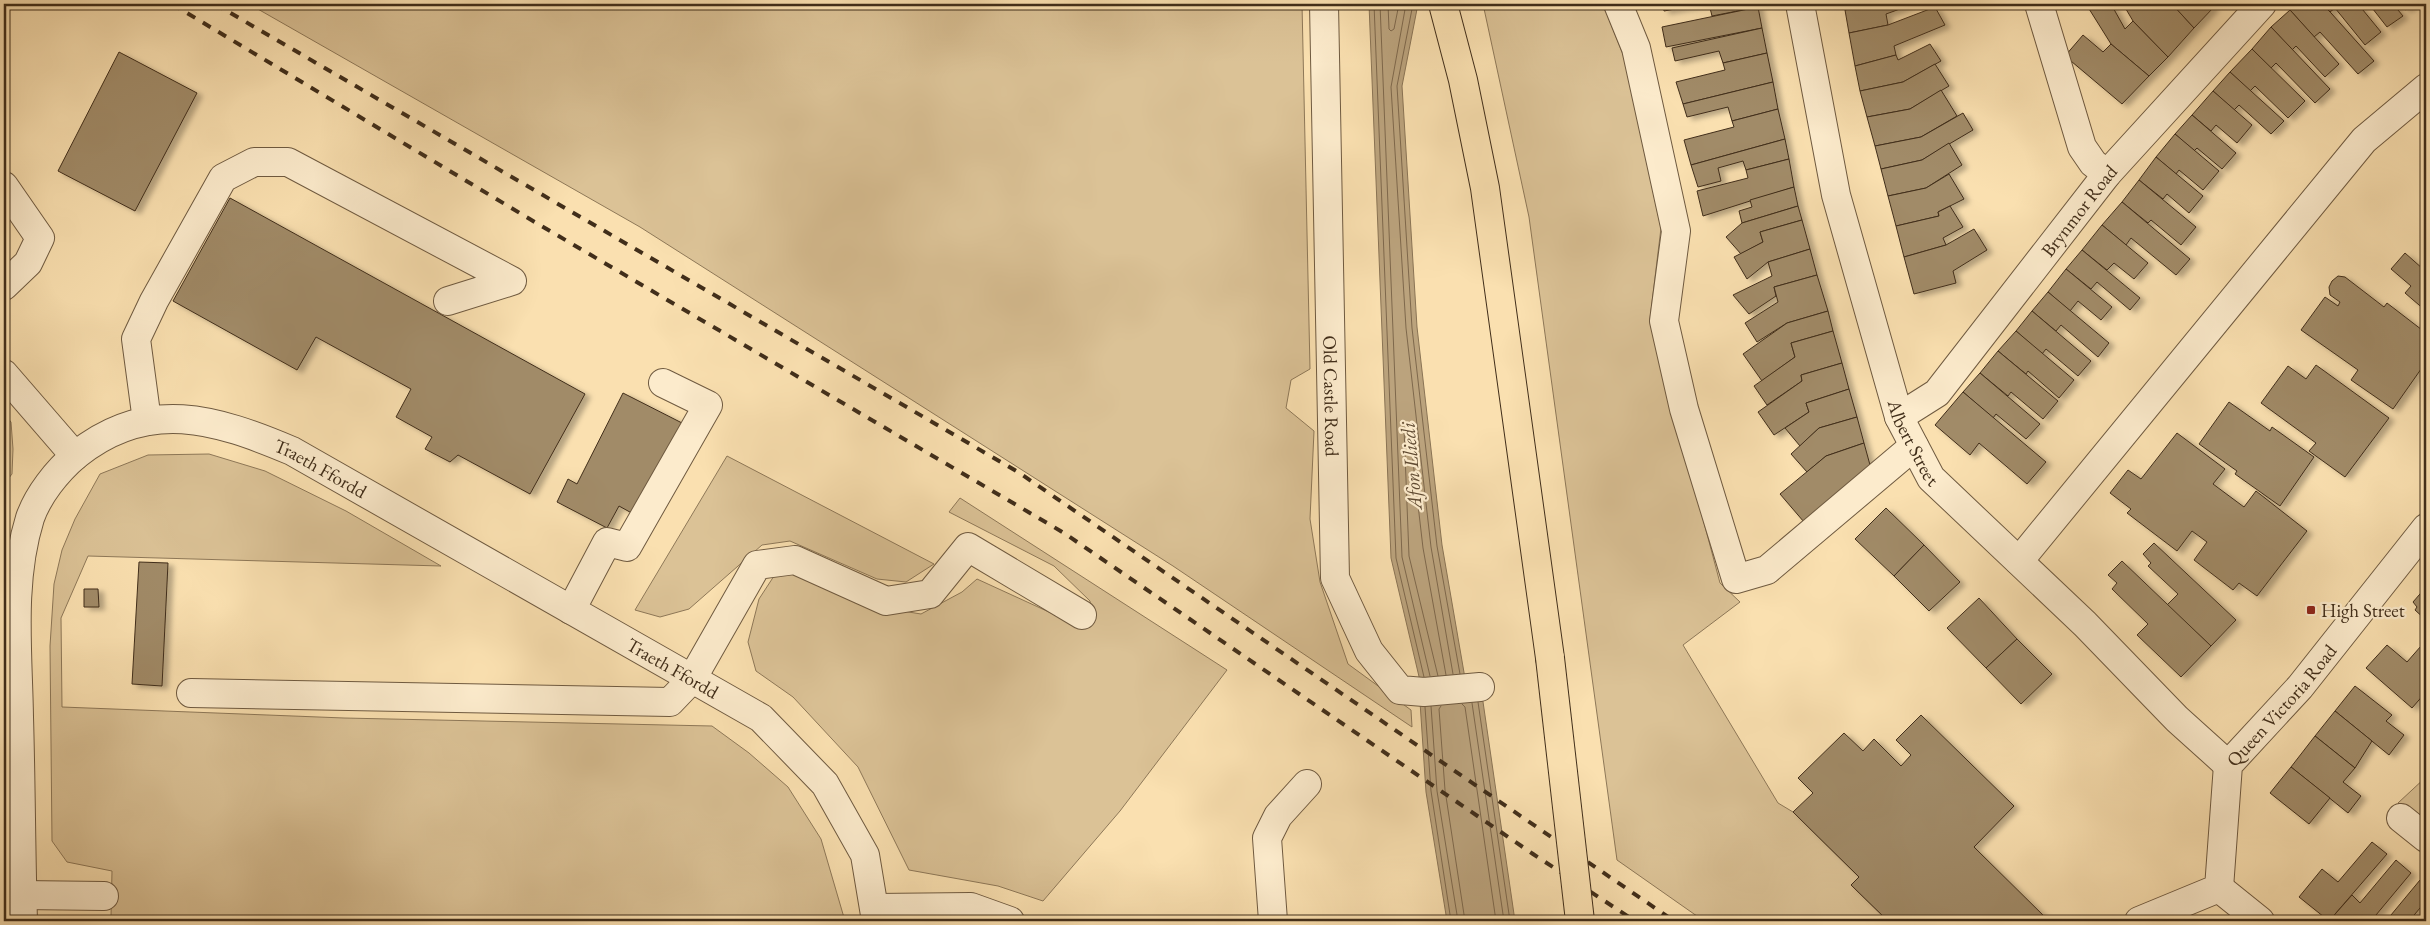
<svg xmlns="http://www.w3.org/2000/svg" width="2430" height="925" font-family="'EB Garamond',serif">
<defs>
<filter id="shadow"><feDropShadow dx="5.5" dy="3" stdDeviation="2.5" flood-color="#0004"/></filter>
</defs>
<rect width="100%" height="100%" fill="#fae0b0"/>
<filter id="stains"><feTurbulence type="fractalNoise" baseFrequency=".004" numOctaves="4"/><feColorMatrix values="0 0 0 0 .2 0 0 0 0 .09 0 0 0 0 .02 0 0 0 .5 -.17"/></filter>
<radialGradient id="worn" r=".72"><stop offset=".6" stop-color="#630" stop-opacity="0"/><stop offset="1" stop-color="#630" stop-opacity=".3"/></radialGradient>
<g fill="#dbc296" stroke="#8e7858">
<path d="M249,4h1053l8,365 -19,11 -5,28 28,23 -4,88 10,63 28,82 63,46 1,17 -239,-161 -533,-339z"/>
<path d="M1483,4h120l21,53 37,171 -11,91 70,264 20,19 -57,43 95,158 15,9 66,65 -8,8 37,36h-184l-87,-61 -88,-643z"/>
<path d="M4,414l7,8 2,27 -1,25 -8,10z"/>
<path d="M209,454l56,17 81,40 95,55 -353,-10 -27,62 1,89 282,11 368,8 37,27 39,34 33,52 24,82h-761l27,-4 1,-46 -45,-9 -15,-21 -2,-195 4,-62 8,-34 13,-31 25,-45 48,-19z"/>
<path d="M727,456l207,108 -28,18 -29,-3 -87,-38 -28,4 -73,64 -29,8 -25,-7z"/>
<path d="M960,498l267,172 -107,141 -77,90 -45,-15 -89,-16 -51,-103 -65,-70 -37,-26 -8,-29 11,-43 15,-23 33,-3 53,31 61,10 41,-22 15,-13 85,39 30,3 -2,-20 -36,-35 -105,-54z"/>
<path d="M2426,777v49l-28,-23z"/>
</g>
<path fill="#bba37d" stroke="#8a7455" d="M1369,4h49l-16,82 15,241 25,218 24,139 16,11 33,226h-68l-21,-129 -6,-90 1,-17 -30,-127z"/>
<g fill="none" stroke-linecap="round" stroke-linejoin="round">
<g stroke="#7e684c" stroke-width="1">
<path d="M1374,4l22,554 28,119"/>
<path d="M1380,4l22,553 28,119"/>
<path d="M1388,4l1,25 2,2 3,-2 5,-25"/>
<path d="M1406,4l-15,83 15,241 25,219 22,127"/>
<path d="M1413,4l-16,82 15,242 25,218 23,128"/>
<path d="M1438,676l-29,-120 -5,-128 3,-3 2,2 14,121 23,127"/>
<path d="M1478,702l32,219"/>
<path d="M1472,703l32,218"/>
<path d="M1462,704l3,3 31,214"/>
<path d="M1431,706l6,85 21,130"/>
<path d="M1441,706l-2,3 6,81 20,131"/>
<path d="M1425,707l6,84 20,130"/>
</g>
</g>
<g fill="#a18b68" stroke="#412e1a" filter="url(#shadow)">
<path d="M1663,4h40l-39,7z"/>
<path d="M1709,4h49v3l-46,9z"/>
<path d="M1844,4h27l-26,6z"/>
<path d="M1871,4h43l-28,10 2,11 -39,8 -4,-23z"/>
<path d="M2086,4h25l14,25 8,-8 35,36 -19,19 -38,-32z"/>
<path d="M2123,4h23l2,3 3,-3h21l22,24 -26,29 -35,-36z"/>
<path d="M2172,4h39l3,3 -20,21z"/>
<path d="M2298,4h25l51,57 -16,13 -38,-42 -6,5 -24,-27z"/>
<path d="M2323,4h35l23,28 -16,13 -30,-37 -5,4z"/>
<path d="M2369,4h24l10,12 -16,11z"/>
<path d="M2401,4h13l-9,6z"/>
<path d="M1758,7l4,21 -96,19 -4,-20z"/>
<path d="M1935,7l10,18 -51,21 2,9 -41,11 -6,-33 39,-8z"/>
<path d="M2290,10l49,54 -14,13 -29,-31 -4,4 -21,-23z"/>
<path d="M2271,27l59,62 -15,14 -39,-40 -5,5 -19,-19z"/>
<path d="M1762,28l5,25 -44,10 -4,-12 -44,10 -3,-13z"/>
<path d="M2083,35l20,17 8,-8 38,32 -27,28 -57,-48z"/>
<path d="M1930,44l11,17 -38,21 -43,9 -5,-25 41,-11 2,5z"/>
<path d="M2252,49l53,52 -17,17 -33,-32 -5,5 -20,-19z"/>
<path d="M119,52l78,41 -62,118 -77,-40z"/>
<path d="M1767,53l6,29 -90,22 -7,-22 49,-12 -2,-7z"/>
<path d="M1935,64l14,22 -39,23 -43,8 -7,-26 43,-9z"/>
<path d="M2230,72l54,49 -13,13 -32,-29 -5,5 -21,-19z"/>
<path d="M1773,82l5,27 -46,12 -4,-14 -41,10 -4,-13z"/>
<path d="M1941,90l16,26 -36,21 -46,9 -8,-29 43,-8z"/>
<path d="M2213,91l39,34 -15,18 -21,-18 -5,6 -19,-16z"/>
<path d="M1778,109l7,30 -94,26 -7,-25 50,-13 -2,-6z"/>
<path d="M1963,113l10,17 -51,30 -41,9 -6,-23 46,-9z"/>
<path d="M2192,115l44,38 -14,16 -25,-21 -3,3 -19,-17z"/>
<path d="M2175,134l44,37 -16,19 -24,-20 -3,4 -20,-17z"/>
<path d="M1785,139l4,20 -43,11 -3,-9 -25,7 3,13 -23,6 -7,-22z"/>
<path d="M1949,143l13,22 -36,23 -38,8 -7,-27 41,-9z"/>
<path d="M2156,157l47,39 -14,17 -22,-19 -4,5 -24,-19z"/>
<path d="M1789,159l5,28 -91,29 -6,-25 51,-13 -2,-8z"/>
<path d="M1949,174l15,25 -26,13 1,4 -43,10 -8,-30 38,-8z"/>
<path d="M2139,180l57,47 -15,18 -30,-25 -3,3 -26,-21z"/>
<path d="M1794,187l4,19 -56,17 -3,-12 13,-4 -2,-7z"/>
<path d="M230,198l355,196 -55,100 -72,-39 -8,7 -25,-13 7,-12 -36,-20 15,-28 -95,-52 -19,33 -124,-69z"/>
<path d="M2122,202l68,57 -14,16 -45,-37 -5,7 -24,-20z"/>
<path d="M1798,206l4,14 -42,12 3,10 -22,12 -15,-17 16,-14z"/>
<path d="M1950,206l13,21 -20,11 3,7 -42,12 -8,-31 43,-10 -1,-4z"/>
<path d="M1802,220l8,29 -42,13 -21,17 -13,-22 29,-15 -3,-10z"/>
<path d="M2102,225l46,38 -14,16 -20,-16 -7,7 -25,-20z"/>
<path d="M1974,229l13,21 -34,21 3,12 -42,11 -10,-37 42,-12z"/>
<path d="M1810,249l7,26 -43,12 2,9 -27,18 -16,-19 39,-19 -4,-14z"/>
<path d="M2082,250l58,48 -10,12 -33,-28 -6,7 -25,-20z"/>
<path d="M2405,253l18,16 3,-4v46l-21,-18 6,-7 -20,-17z"/>
<path d="M2066,269l46,38 -11,13 -23,-19 -8,10 -22,-19z"/>
<path d="M1817,275l11,36 -41,12 -30,19 -12,-19 33,-21 -4,-15z"/>
<path d="M2338,276l7,1 39,30 3,-4 39,30v29l-33,47 -42,-29 7,-10 -57,-40 24,-33 13,9 2,-4 -10,-7 -1,-8 3,-6z"/>
<path d="M2048,292l61,51 -11,14 -37,-32 -5,6 -24,-20z"/>
<path d="M1828,311l5,20 -42,12 4,14 -33,24 -19,-27 44,-31z"/>
<path d="M2032,311l59,50 -13,15 -32,-27 -4,5 -26,-23z"/>
<path d="M1833,331l9,32 -41,12 1,6 -35,24 -13,-19 41,-29 -4,-14z"/>
<path d="M2016,331l58,49 -15,18 -31,-27 -2,3 -28,-23z"/>
<path d="M1998,351l60,50 -15,18 -32,-27 -3,4 -28,-23z"/>
<path d="M1842,363l7,26 -43,14 3,9 -35,23 -16,-23 44,-31 -1,-6z"/>
<path d="M2316,365l73,53 -44,59 -36,-26 7,-8 -55,-40 27,-37 18,13z"/>
<path d="M1980,373l60,51 -14,15 -30,-25 -3,4 -30,-26z"/>
<path d="M1849,389l8,28 -38,11 -19,18 -15,-18 24,-16 -3,-9z"/>
<path d="M1963,392l83,70 -19,22 -48,-41 -9,12 -35,-30z"/>
<path d="M623,393l61,31 -47,92 -18,-10 -12,22 -50,-26 11,-23 9,5z"/>
<path d="M2229,402l41,29 2,-4 42,30 -34,49 -45,-32 2,-3 -38,-27z"/>
<path d="M1857,417l7,26 -38,13 -19,16 -16,-18 28,-26z"/>
<path d="M2177,433l48,36 -12,15 31,23 12,-16 51,40 -50,65 -18,-13 -6,7 -39,-30 13,-18 -15,-11 -15,20 -50,-38 4,-4 -21,-16 18,-23 13,9z"/>
<path d="M1864,443l6,22 -66,57 -24,-28 46,-38z"/>
<path d="M1886,508l38,37 -30,31 -39,-37z"/>
<path d="M2154,543l82,77 -25,26 -44,-41 11,-11 -30,-28 3,-3 -8,-9z"/>
<path d="M1924,545l36,37 -31,29 -35,-35z"/>
<path d="M2122,561l89,85 -30,31 -44,-42 11,-11 -36,-35 5,-6 -9,-8z"/>
<path d="M139,562l29,1 -6,123 -30,-2z"/>
<path d="M2426,587v33l-11,-10 2,-3 -4,-5z"/>
<path d="M84,589h14l1,18h-15z"/>
<path d="M1979,598l38,41 -31,29 -39,-40z"/>
<path d="M2017,639l35,35 -31,30 -35,-36z"/>
<path d="M2387,645l20,17 14,-16 5,5v41l-14,16 -46,-40z"/>
<path d="M2355,686l37,29 -6,6 18,14 -15,20 -54,-44z"/>
<path d="M2335,711l37,30 -17,27 -40,-32z"/>
<path d="M1921,715l93,91 -40,41 75,74h-161l-37,-36 8,-8 -66,-65 20,-19 -15,-15 46,-45 19,18 11,-12 27,27 10,-11 -15,-15z"/>
<path d="M2315,736l40,32 -12,14 18,14 -13,17 -57,-46z"/>
<path d="M2291,767l39,31 -21,26 -39,-31z"/>
<path d="M2372,842l15,12 -58,67 -30,-24 23,-28 16,13z"/>
<path d="M2396,860l15,13 -40,48h-42l23,-26 8,8z"/>
<path d="M2420,880l6,6v15l-17,20h-23z"/>
</g>
<g fill="none" stroke-linecap="round" stroke-linejoin="round">
<g stroke="#6f5a40" stroke-width="30">
<g id="minor">
<path id="s1" d="M1324,4l11,574 34,73 31,39 24,2 56,-5"/>
<path d="M1618,4l18,44 40,183 -12,90 20,88 52,170 31,-9 147,-124"/>
<path id="s2" d="M1800,4l36,191 63,222 32,61 154,146 92,95 51,46"/>
<path d="M2039,4l43,143 11,16 14,11"/>
<path d="M4,186l36,52 -12,25 -24,23"/>
<path d="M4,374l71,82"/>
<path id="s3" d="M1899,417l38,-24 170,-219 155,-170"/>
<path d="M147,421l-11,-82 18,-38 69,-123 31,-16h34l224,119 -64,20"/>
<path d="M2019,561l345,-421 62,-52"/>
<path d="M571,610l36,-68 20,5 81,-142 -45,-22"/>
<path d="M191,693l479,9 22,-23 65,-114 38,-5 91,41 44,-7 38,-47 114,68"/>
<path d="M2401,818l25,20"/>
<path d="M2219,888l41,33"/>
<path d="M22,895l82,1"/>
<path d="M876,908l95,-1 39,14"/>
<path id="s4" d="M23,921c-2,-68 -2,-136 -4,-204 -1,-65 -9,-135 11,-199 8,-23 27,-47 46,-63 72,-58 140,-36 216,-4l469,267 64,66 40,71 11,66"/>
<path d="M1273,921l-6,-83 11,-22 29,-32"/>
<path id="s5" d="M2139,921l80,-33 9,-123 72,-78 126,-159"/>
</g>
</g>
<g stroke="#412e1a" stroke-width="30">
<path id="major" d="M1443,4l20,76 22,108 65,470"/>
</g>
<use href="#minor" stroke="#fcebcc" stroke-width="28"/>
<use href="#major" stroke="#fae0b0" stroke-width="28"/>
<g stroke="#412e1a" stroke-width="4" stroke-dasharray="9 9" stroke-linecap="butt">
<path d="M172,4l361,217 531,312 469,321 102,67"/>
<path d="M215,4l803,468 656,449"/>
</g>
<g stroke="#412e1a" stroke-width="30" stroke-linecap="butt">
<path id="major-bridge" d="M1550,658l30,263"/>
</g>
<use href="#major-bridge" stroke="#fae0b0" stroke-width="28"/>
</g>
<rect fill="#8f2418" stroke="#fcebcc" stroke-width="2" x="2306" y="605" width="10" height="10" rx="2.5"/>
<g text-anchor="middle" stroke-width="4.5" stroke-linejoin="round" paint-order="stroke">
<g font-size="19" fill="#412e1a" stroke="#fcebcc">
<text dy="7" stroke="none"><textPath href="#s3" startOffset="276">Brynmor Road</textPath></text>
<text dy="7" stroke="none"><textPath href="#s1" startOffset="392">Old Castle Road</textPath></text>
<text dy="7" stroke="none"><textPath href="#s2" startOffset="454">Albert Street</textPath></text>
<text dy="7" stroke="none"><textPath href="#s4" startOffset="746">Traeth Ffordd</textPath></text>
<text dy="7" stroke="none"><textPath href="#s4" startOffset="1151">Traeth Ffordd</textPath></text>
<text dy="7" stroke="none"><textPath href="#s5" startOffset="290">Queen Victoria Road</textPath></text>
</g>
<g font-size="19" fill="#412e1a" stroke="#fcebcc" text-anchor="start">
<text x="2321" y="617">High Street</text>
</g>
<g font-size="20" font-style="italic" fill="#604b33" stroke="#fcebcc">
<text transform="translate(1411 466) rotate(-95)" y="7">Afon Lliedi</text>
</g>
</g>
<rect width="2430" height="925" fill="none" stroke="#fae0b0" stroke-width="20"/>
<rect x="5" y="5" width="2420" height="915" fill="none" stroke="#412e1a" stroke-width="2.5"/>
<rect x="10" y="10" width="2410" height="905" fill="none" stroke="#412e1a"/>
<rect width="100%" height="100%" filter="url(#stains)"/>
<rect width="100%" height="100%" fill="url(#worn)"/>
</svg>
